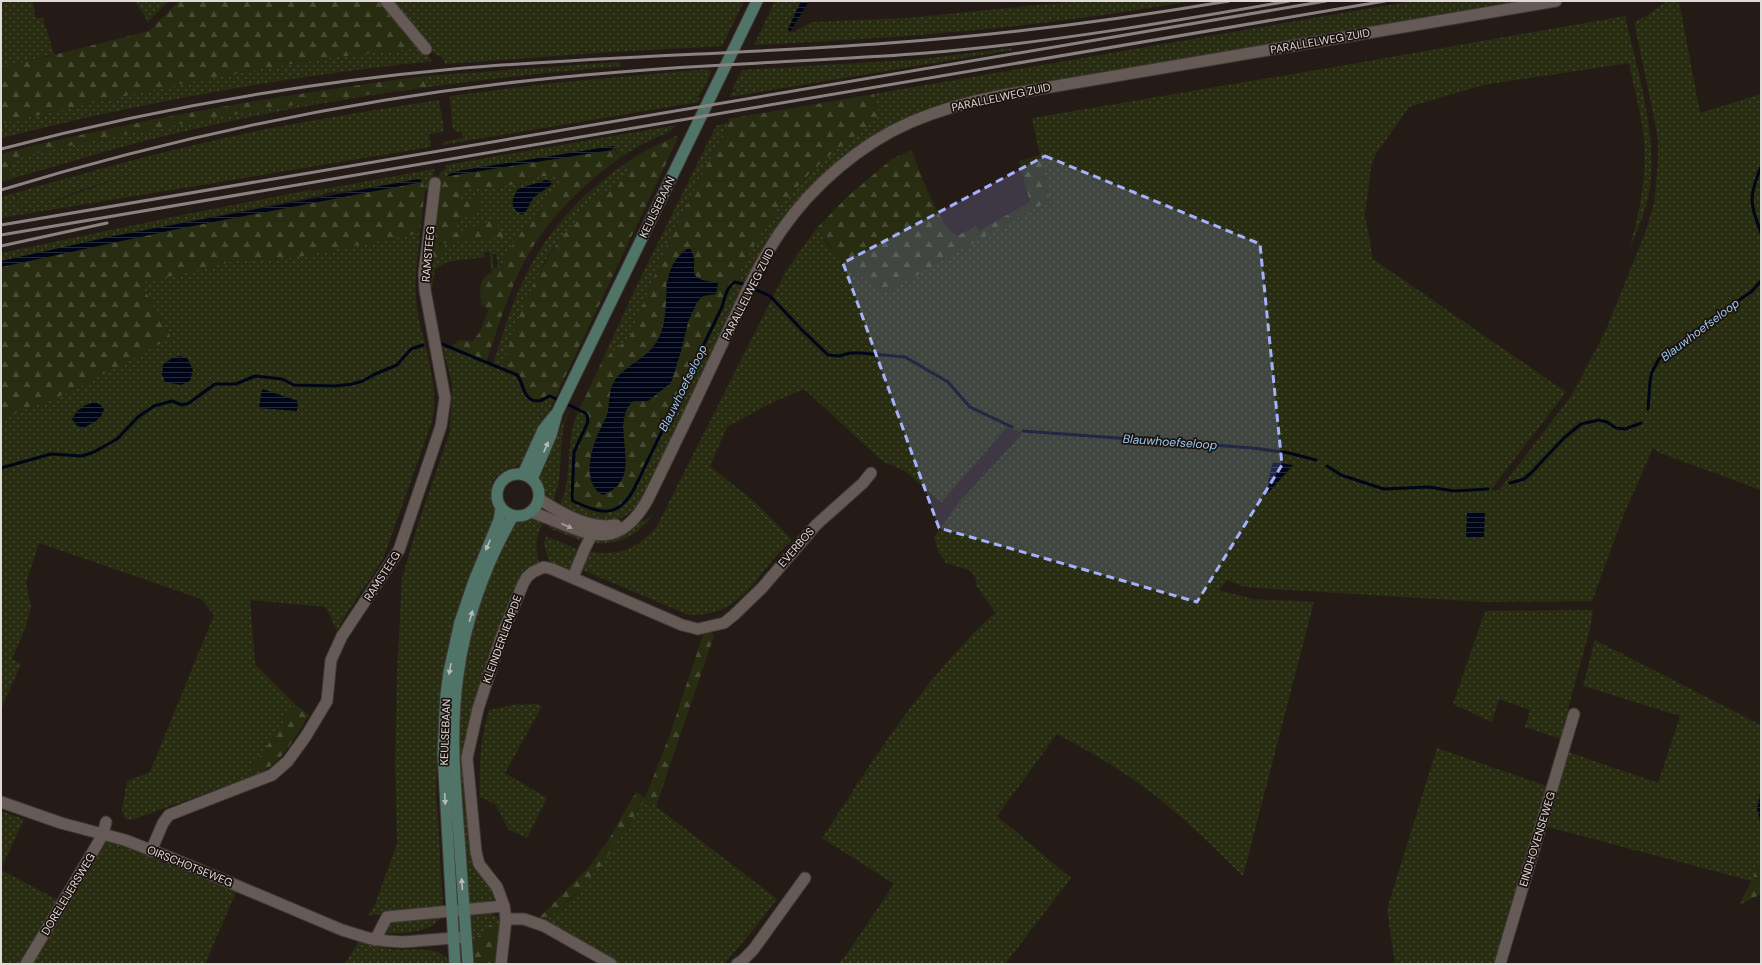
<svg xmlns="http://www.w3.org/2000/svg" width="1762" height="965" font-family="'DM Sans',sans-serif">
<defs>
<pattern id="grass-dots" width="8" height="8" patternUnits="userSpaceOnUse"><rect width="8" height="8" fill="#282d12"/><path d="M2 2h.1M6 6h.1" fill="none" stroke="#474b34" stroke-width="1.8" stroke-linecap="round"/></pattern>
<pattern id="forest-firs" width="22" height="20" patternUnits="userSpaceOnUse"><rect width="22" height="20" fill="#282d12"/><path d="M5 1l3.5 6h-7zM16 11l3.5 6h-7z" fill="#474b34"/></pattern>
<pattern id="water-rules" width="6" height="5" patternUnits="userSpaceOnUse"><rect width="6" height="5" fill="#000617"/><path d="M0 2.5h6" fill="none" stroke="#252a38"/></pattern>
</defs>
<rect width="100%" height="100%" fill="#241b17"/>
<g fill="url(#grass-dots)" fill-rule="evenodd">
<path d="M1,1h32l2,17h8l11,36 -53,14z"/>
<path d="M135,1h34l-21,21z"/>
<path d="M389,1h355l-22,45 -111,6 -166,12 -3,-7 -8,-3 -1,-3h-2z"/>
<path d="M775,1h26l-13,28 2,3h4l18,-10 96,-4 170,-17h115c-40,6 -80,13 -120,18 -105,14 -214,21 -319,26z"/>
<path d="M1412,1h117l-560,95 -44,14 -33,15 -63,44 -21,20 -28,35 -136,273c-27,37 -49,26 -84,8 14,-30 4,-65 19,-95 14,10 5,19 -2,30l52,61c24,-50 48,-100 72,-150 22,-47 44,-100 76,-141 30,-37 67,-66 101,-99l-4,-17z"/>
<path d="M1667,1h12l21,112 61,-19v396l-101,-37 -7,-5 -29,66 -32,87 -106,1 -228,-14 -16,-2 -15,-6 -8,10 34,9 61,3 -71,274c-23,-22 -45,-45 -69,-65 -36,-31 -75,-55 -117,-77l-60,82 74,62 -66,86h-167l11,-13 45,-67 -72,-46c41,-62 77,-121 127,-178 15,-16 29,-34 47,-47l-19,-26 -2,-11 -5,-6 -24,-7 -7,-10 -5,-16 26,-36 63,-68 -16,-6 -66,76 -36,-32 -19,-8 -7,-5 -75,-69 -35,15 -42,23 -17,39 47,38 35,36c-36,31 -47,77 -103,75l-109,-46 7,-18c31,6 50,-1 70,-25l130,-257 30,-41 10,17 59,47 151,-85 13,-5 -18,-84 291,-49 302,-53c13,58 36,127 22,187 -4,15 -11,30 -17,45 9,-35 17,-70 14,-107 -2,-26 -10,-52 -15,-78l-146,22 -74,22 -34,48 -4,13 -6,47 8,44 193,133 -76,99 9,-1 73,-95 34,-65 39,-97 9,-29 4,-42v-22l-5,-28 -19,-90 11,-5zM1273,462l20,3 -25,28v-11z"/>
<path d="M416,42l17,19c-146,15 -290,41 -432,77v-14c135,-31 272,-63 410,-75z"/>
<path d="M1012,48v2l-283,47 3,-5 4,-1v-2l-4,1 10,-20 182,-11z"/>
<path d="M620,62l1,4c-163,14 -326,36 -484,77 -43,11 -84,24 -126,36l-2,-6 2,-10 16,-8c132,-29 265,-52 400,-68l-2,-11z"/>
<path d="M709,69v2h3l-12,24 -3,1v2l3,-1 -2,5 -256,43c3,-5 15,-5 21,-8l-1,-5h-6l-4,-5 -2,-31 104,-13z"/>
<path d="M439,100l5,29 -2,3 -13,2 2,13 -430,71v-21l13,-4c3,11 8,17 19,17l41,-16 71,-25 57,-16 75,-20 152,-31 -152,31 -75,20 -57,16 -72,24 -40,17h-4l-9,-5 -3,-5 -2,-7c86,-25 174,-49 262,-66 54,-10 108,-19 162,-27z"/>
<path d="M729,122l-60,118 -39,97 -28,24 37,-80 77,-155z"/>
<path d="M677,125l-8,7 -27,12 -21,13 -8,-11 -6,1 -149,24 -9,3 -1,2 -10,2 2,-5 6,-5v-3z"/>
<path d="M626,163l4,9 -28,22 -19,18 -30,36 -10,16 -41,104c14,4 15,5 22,17 3,5 12,10 17,14l11,-2 3,1c-10,21 -18,45 -32,63 -3,5 -7,5 -13,7 -25,8 -19,26 -15,45l-57,246 -2,29 7,120 -74,7 5,-8 23,-63 -2,-82 2,-86 5,-98 17,-57 31,-89 2,-49 -10,-37 51,18c10,-31 19,-62 34,-91 23,-46 57,-81 99,-110z"/>
<path d="M434,169l-3,21 -6,-1 -4,-9 -2,-1 -83,14v-2l-14,3v1l-208,41 -113,25v-8l177,-37 131,-26 4,1z"/>
<path d="M557,174l3,7 -3,8 -29,33 -12,17 -16,28 -2,1 -2,-14h-4l-1,-3 -7,1 1,5 -38,5 -12,7 -3,19 -6,-2 3,-27 10,-9v-5l13,-3 22,-14 -19,5 5,-15 12,-2 -12,-15 2,-11 58,-6 18,-7zM546,180l5,1 -19,19 -17,-7z"/>
<path d="M420,233c-2,21 -6,44 -4,65 3,41 25,81 16,123l-47,133c-14,27 -35,50 -48,77l-11,-24 -76,-7 5,64 40,40 -50,75 -113,41 -7,-1 -3,-10 5,-28 23,-9 64,-157 -13,-16 -162,-56 -13,40 5,24 -6,22 -13,30 9,5 -20,45v-290l67,-26 103,-55 -30,-55 94,-22 63,-4z"/>
<path d="M571,406c-4,10 -8,20 -9,30 -2,22 0,44 -9,65 -10,-5 -14,-19 -13,-30z"/>
<path d="M654,514c-15,21 -36,32 -62,29l3,-3 36,-11z"/>
<path d="M533,517l12,1c-10,22 -11,24 -5,48l-31,40 -44,179 6,66 22,40 1,7 -3,5 -23,5 -10,-123 1,-99 13,-60 28,-78 15,-25z"/>
<path d="M552,521l36,15 -4,6 -35,-14z"/>
<path d="M546,536l33,14 -8,18 -4,2 -17,-5 -6,-21z"/>
<path d="M1593,610l-3,18 -30,111 -35,-12 5,-17 -31,-11 -7,23 -39,-18 32,-93z"/>
<path d="M1595,640l166,85v64l-3,28 3,7v38l-9,19 -208,-55 21,-75 93,32 22,-67 -97,-30z"/>
<path d="M536,704l6,2 -37,67 42,25 -20,40 -19,-9 -12,-24 -16,-8c-1,-33 0,-56 9,-87l23,-5z"/>
<path d="M1437,748l109,38 -50,178h-101l-8,-55z"/>
<path d="M645,798l132,101 -19,25 -34,40h-104l-32,-20 -43,-22 30,-27 53,-69z"/>
<path d="M1,811l23,8 -23,50z"/>
<path d="M111,841l125,51 -31,72h-174l74,-121z"/>
<path d="M1,870l57,30 -39,64h-18z"/>
<path d="M492,914l6,3 3,9 -30,18 -2,-29z"/>
<path d="M442,916c-10,17 -40,18 -58,17l9,-11z"/>
<path d="M359,941c10,3 20,6 31,8 18,3 51,-6 61,15h-106z"/>
</g>
<g fill="url(#forest-firs)" fill-rule="evenodd">
<path d="M179,1h203l34,41 -5,7c-138,12 -275,44 -410,75v-56l148,-37z"/>
<path d="M425,76l2,11c-135,16 -268,39 -400,68l-16,8 -2,5 2,11 -10,3v-28c140,-36 281,-59 424,-78z"/>
<path d="M874,94l4,17 -2,9 -39,29 -28,25 -33,37 -20,31 -35,66 -92,193 -12,9 -16,7 -25,-13c-3,-16 -5,-44 0,-59 3,-9 11,-16 11,-26 -1,-5 -5,-7 -8,-9l23,-49 28,-24 39,-97 60,-118 -1,-3zM693,261l1,12 4,6 20,4 -11,12 -8,3 -2,4 -9,20 -7,29 -33,50h-15l-7,9 -2,13 -30,21 13,-29 54,-81 6,-21 -1,-31z"/>
<path d="M676,136l2,2 -123,260c-8,-3 -16,4 -24,-1 -9,-6 -5,-18 -14,-24 -4,-3 -10,-4 -15,-5 26,-87 54,-142 128,-196l-4,-9 17,-11z"/>
<path d="M613,149l8,8c-41,30 -79,67 -101,113 -14,30 -23,61 -34,92l-37,-14 10,-8 14,1 6,-8 10,-23 -8,-6c0,-14 -4,-26 11,-31l-3,-22h3l2,17 6,-1 16,-28 12,-17 29,-33 3,-8 -2,-7 -20,3 -18,7 -58,6 -2,11 19,-4 2,11 -9,8 -12,2 -5,15 40,-14 9,18 -65,7v6l4,-1 1,6 -10,7 -5,-3 9,-81z"/>
<path d="M912,150c6,19 28,77 45,86l19,-10 3,5 51,-29 -11,-41 21,-6 10,47 -13,5 -151,86c-28,-16 -52,-37 -69,-65l30,-31 45,-38z"/>
<path d="M422,182l3,7 -5,44 -122,24 -63,4 -94,22 30,55 -103,55 -67,26v-152l181,-39z"/>
<path d="M704,632h6l4,4 -58,170 -11,-7 -41,63 -30,33 -29,27 -7,-3 50,-51 21,-29 27,-47 9,6 24,-61z"/>
<path d="M295,704l14,11c-18,28 -30,55 -64,64z"/>
<path d="M1761,862v32l-22,11z"/>
<path d="M490,925l11,1 -4,38h-25l-1,-20z"/>
</g>
<g fill="url(#water-rules)">
<path d="M801,1h8l-19,31 -2,-3z"/>
<path d="M613,146l-1,4 -164,26v-1l10,-4z"/>
<path d="M419,179l3,3 -240,46 -181,39v-6l113,-25z"/>
<path d="M546,180l6,2 -1,3 -18,13 -8,15 -4,1c-11,-5 -10,-16 -3,-25z"/>
<path d="M687,249h3c13,19 -12,29 28,34l-2,11 -13,2 -6,6 -9,20 -7,29 -10,32 -23,18h-15c-27,25 16,76 -30,94 -22,-11 -12,-46 -4,-63 2,-6 6,-11 8,-17 3,-11 1,-25 8,-35 15,-19 37,-22 46,-47 11,-30 -4,-63 26,-84z"/>
<path d="M180,356l7,2 6,12 -3,11 -9,4 -16,-3 -3,-8 1,-9 9,-7z"/>
<path d="M262,389l36,12 -1,10 -38,-3z"/>
<path d="M95,402l6,3 3,4c-3,11 -11,14 -21,19l-7,-3 -4,-6c6,-10 11,-14 23,-17z"/>
<path d="M1273,462l20,3 -25,28v-11z"/>
<path d="M1467,512l18,1 -1,24h-18z"/>
<path d="M1761,789v35l-4,-16z"/>
</g>
<g fill="none" stroke-linecap="round" stroke-linejoin="round">
<g stroke="#000617" stroke-width="3">
<path d="M1761,167c-13,32 -11,35 0,66"/>
<path d="M752,288l18,8 31,33 27,26 11,1 11,-3h11l44,4 43,25 22,25 42,20"/>
<path d="M442,344l75,31c7,9 6,26 21,26 5,0 8,-4 12,-5l10,5"/>
<path d="M565,403l20,10 2,2 1,7 -14,30 -2,46 1,3c27,13 45,18 61,-12l88,-182c3,-9 4,-20 13,-25l12,3"/>
<path d="M1648,409l2,-28 2,-9 7,-13 52,-40 40,-27 10,-11"/>
<path d="M1023,431l230,17 36,5 27,7"/>
<path d="M1327,466l14,9 43,14 45,-2 25,4 34,-2"/>
<path d="M1,468l50,-14 31,2 12,-4 23,-13 21,-22 16,-11 18,-5 10,4 7,-2 26,-19h21l19,-8 27,3 12,6 42,1 16,-2 11,-3 12,-7 22,-9 14,-16 12,-4"/>
<path d="M1510,483l14,-4 7,-6 33,-35 17,-14 18,-4 8,2 9,6 9,1 16,-6"/>
</g>
<g stroke="#403937" stroke-width="13">
<g id="minor">
<path d="M386,1l40,48"/>
<path d="M573,577l12,-29 11,-21"/>
<path d="M151,851l12,-28 6,-8 103,-40 16,-14 18,-25 21,-35 4,-41 11,-24 57,-86 42,-124 4,-28 -20,-108 -1,-16 11,-91"/>
<path d="M506,919h18l20,7 67,38"/>
<path d="M375,940l12,-23 117,-11"/>
<path d="M26,964l69,-116 8,-14 3,-12"/>
<path d="M501,964l5,-45 -2,-13 -7,-19 -18,-23 -3,-12 -9,-94 11,-49 24,-74 21,-51 4,-7 6,-5 11,-5 8,2 130,56 16,4 26,-6 10,-8 28,-27 54,-63 47,-42 8,-10"/>
<path d="M737,964l6,-4 10,-10 52,-72"/>
<path d="M1500,964l74,-250"/>
</g>
</g>
<g stroke="#403937" stroke-width="13">
<g id="tertiary">
<path d="M539,499c22,14 50,31 77,26"/>
<path d="M531,512c49,16 83,48 117,-13 25,-51 50,-103 74,-155 18,-38 35,-78 59,-113 31,-45 79,-87 130,-109 28,-12 57,-20 87,-26l558,-95"/>
<path d="M1,802l60,21 64,17 49,19 168,71 26,8 19,3 16,1 63,-5"/>
</g>
</g>
<g stroke="#403937" stroke-width="13">
<g id="secondary">
<circle cx="518" cy="495" r="21"/>
<path d="M523,474l20,-44 12,-15"/>
<path d="M532,479l19,-44 6,-22 200,-412"/>
<path d="M455,964l-12,-210 3,-59 3,-23 11,-50 14,-41 25,-61 2,-11"/>
<path d="M468,964c-3,-42 -6,-84 -9,-127 -4,-54 -9,-108 -1,-162 7,-55 28,-112 55,-159"/>
</g>
</g>
<use href="#minor" stroke="#655a55" stroke-width="11"/>
<use href="#tertiary" stroke="#655a55" stroke-width="11"/>
<use href="#secondary" stroke="#507467" stroke-width="11"/>
<g stroke="#8a8280" stroke-width="3">
<path d="M1,149c148,-39 301,-66 453,-80 145,-13 290,-15 435,-26 114,-8 227,-23 340,-42"/>
<path d="M1,190c165,-50 335,-87 506,-107 78,-9 157,-15 235,-19 62,-4 123,-6 184,-11 122,-10 243,-31 363,-52"/>
<path d="M1,225l1325,-224"/>
<path d="M1,235l1384,-234"/>
<path d="M1,246l106,-23"/>
</g>
</g>
<defs><path id="oneway-solid" d="M-6-.8H1V-3.2L6.5 0L1 3.2V.8H-6Z"/></defs>
<g fill="#b5bbb5">
<use href="#oneway-solid" transform="translate(546 447) rotate(-67)"/>
<use href="#oneway-solid" transform="translate(488 545) rotate(113)"/>
<use href="#oneway-solid" transform="translate(471 616) rotate(-74)"/>
<use href="#oneway-solid" transform="translate(450 669) rotate(100)"/>
<use href="#oneway-solid" transform="translate(445 799) rotate(87)"/>
<use href="#oneway-solid" transform="translate(462 884) rotate(-94)"/>
</g>
<use fill="#a9a09c" href="#oneway-solid" transform="translate(567 526) rotate(24)"/>
<path fill="#a6b1fc" fill-opacity="0.2" stroke="#a6b1fc" stroke-width="3" stroke-dasharray="8 5" stroke-linejoin="round" d="M1045,156l215,88 22,221 -85,137 -258,-74 -96,-265z"/>
<g text-anchor="middle" stroke-width="3.5" stroke-linejoin="round" paint-order="stroke">
<g font-size="11" fill="#e0d9d7" stroke="#1b120e">
<text transform="translate(1320 41) rotate(-10)" y="4">PARALLELWEG ZUID</text>
<text transform="translate(1001 97) rotate(-12)" y="4">PARALLELWEG ZUID</text>
<text transform="translate(657 207) rotate(-64)" y="4">KEULSEBAAN</text>
<text transform="translate(428 254) rotate(-85)" y="4">RAMSTEEG</text>
<text transform="translate(748 294) rotate(-63)" y="4">PARALLELWEG ZUID</text>
<text transform="translate(796 547) rotate(-49)" y="4">EVERBOS</text>
<text transform="translate(382 576) rotate(-57)" y="4">RAMSTEEG</text>
<text transform="translate(502 639) rotate(-70)" y="4">KLEINDERLIEMPDE</text>
<text transform="translate(445 732) rotate(-88)" y="4">KEULSEBAAN</text>
<text transform="translate(1537 839) rotate(-73)" y="4">EINDHOVENSEWEG</text>
<text transform="translate(190 866) rotate(22)" y="4">OIRSCHOTSEWEG</text>
<text transform="translate(68 894) rotate(-59)" y="4">DORELEIJERSWEG</text>
</g>
<g font-size="12" font-style="italic" fill="#9ccaf4" stroke="#1b120e">
<text transform="translate(1700 330) rotate(-37)" y="4">Blauwhoefseloop</text>
<text transform="translate(683 388) rotate(-64)" y="4">Blauwhoefseloop</text>
<text transform="translate(1170 442) rotate(4)" y="4">Blauwhoefseloop</text>
</g>
</g>
<rect width="1762" height="965" fill="none" stroke="#e0d9d7" stroke-width="4"/>
</svg>
